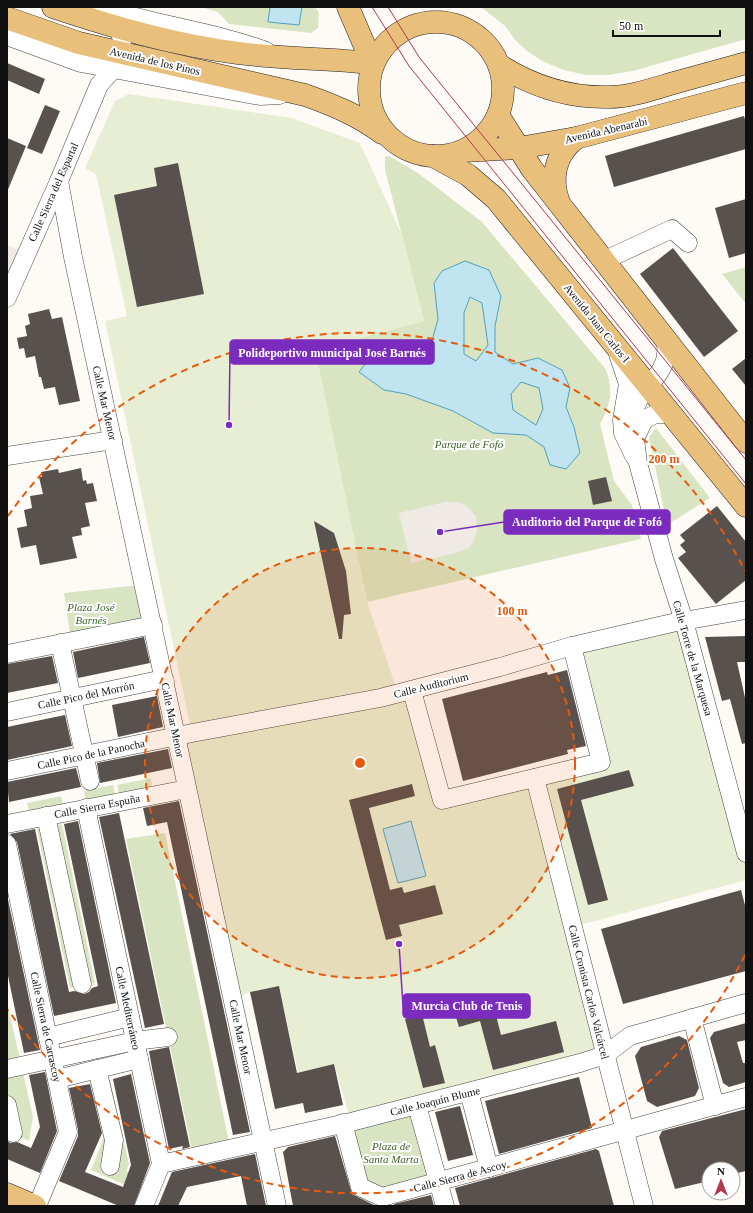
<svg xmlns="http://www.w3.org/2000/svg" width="753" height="1213" font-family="Georgia,serif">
<rect width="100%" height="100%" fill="#fefbf6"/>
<g fill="#d9e5c2">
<path d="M200,7h115l4,6 -1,15 -7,5 -82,-9 -11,-12z"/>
<path d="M481,7h265v32l-113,32 -24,4h-23l-22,-5 -22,-9 -15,-10 -11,-10 -11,-15z"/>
<path d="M389,156l29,17 64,49 123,146c9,20 6,37 -5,56l14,57 18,24 9,34 -274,63 -52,-252 109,-29 -39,-151v-13z"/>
<path d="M746,267v37l-24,-30z"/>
<path d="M656,428l54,70 -43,27 -18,-88z"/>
<path d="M140,585l8,41 -77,15 -7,-48z"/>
<path d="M151,778l1,9 -33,6 -2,-8z"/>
<path d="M113,785l2,9 -29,6 -2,-9z"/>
<path d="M61,796l2,9 -34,7 -2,-9z"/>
<path d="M62,824l33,159 -25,5 -33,-159z"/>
<path d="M165,833l64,309 -37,8 -66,-311z"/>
<path d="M7,1002l26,115 -4,24 -22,-10z"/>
<path d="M110,1080l19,84 -3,7 9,3 -5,13 -39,-17 14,-36 -11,-51z"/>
<path d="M417,1106l22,76 -57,15 -22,-10 -17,-64z"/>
</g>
<path fill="#e8eed3" d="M129,94l163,24 68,25 43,94 21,84 -109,29 52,252 29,85 10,5 36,108 159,-38 -29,-116 104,-24 70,231v27l-173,47 32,128 -254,67 -17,-58 -36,9 -19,-87 -29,6 -11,5 -63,-260 14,-12 -85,-404 22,-5 -31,-142 -11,-6 30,-67z"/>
<g fill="#efeae3">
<path d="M7,245l12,5 -12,29z"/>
<path d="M445,502h14l9,5 8,9 1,14 -3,11 -6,7 -12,5 -45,10 -12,-50z"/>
</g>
<g fill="#c0e4f0" stroke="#50a1be" fill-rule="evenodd">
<path d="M270,7h32l-3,18 -31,-3z"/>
<path d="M465,261l24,9 12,26 -6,30v26l18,12 25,-6 24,12 8,18 -4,19 8,20 6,26 -14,16 -16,-4 -6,-18 -18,-12 -33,-2 -40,-22 -47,-17 -22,-4 -25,-18 11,-14 60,-10 8,-29 -4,-36 8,-12zM470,297l12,6 6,42 -12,16 -12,-7v-41zM521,382l18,6 4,21 -7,16 -23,-15 -2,-16z"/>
<path d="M411,821l15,55 -28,7 -15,-54z"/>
</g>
<g fill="#58514e">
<path d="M7,63l38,16 -6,15 -32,-14z"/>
<path d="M45,105l15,6 -18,43 -15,-6z"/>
<path d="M744,116l2,7v26l-132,38 -9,-31z"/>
<path d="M7,138l19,8 -19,46z"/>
<path d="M178,163l26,131 -67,13 -23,-112 43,-9 -3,-18z"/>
<path d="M746,199v54l-17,5 -14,-50z"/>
<path d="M673,248l65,83 -34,26 -64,-83z"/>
<path d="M49,309l3,10 10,-2 18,84 -21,4 -4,-18 -11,2 -3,-12h-2l-4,-21 -9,2 -2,-10 -5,1 -2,-11 10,-2 -2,-10 5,-2 -2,-10z"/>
<path d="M746,358v28l-14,-17z"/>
<path d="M81,468l2,13 3,-1 1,4 6,-1 4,18 -12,2 5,23 -9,2 1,7 -10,2 5,21 -37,7 -4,-20 -15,3 -4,-20 10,-2 -3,-16 8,-2 -2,-12 13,-2 -4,-17h3l-1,-5 17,-3 1,4z"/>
<path d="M606,477l6,24 -19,4 -5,-24z"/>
<path d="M717,506l29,36v38l-30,24 -38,-46 8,-6 -6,-7 5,-4 -5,-6z"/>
<path d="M314,521l20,12 12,38 5,43 -7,1 -2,24h-3z"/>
<path d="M746,636v26h-9l9,40v41l-4,1 -12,-45 -8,2 -17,-64z"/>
<path d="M144,637l6,26 -72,15 -5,-26z"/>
<path d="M52,656l6,27 -51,10v-29z"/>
<path d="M567,670l19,76 -19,4 1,4 -105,27 -21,-82 105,-27 1,3z"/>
<path d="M157,696l6,31 -45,10 -6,-32z"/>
<path d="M65,715l7,31 -65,14v-33z"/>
<path d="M168,749l4,19 -72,15 -3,-20z"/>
<path d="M76,768l5,19 -72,15 -2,-20z"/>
<path d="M629,770l5,16 -53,14 27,100 -20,5 -31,-116z"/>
<path d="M412,784l3,12 -46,12 21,82 12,-3 2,6 31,-8 8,29 -44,11 3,11 -16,4 -37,-140z"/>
<path d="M179,801l71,331 -17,3 -66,-313 -20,4 -4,-18z"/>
<path d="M119,813l45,211 -19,4 -46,-211z"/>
<path d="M78,821l38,182 -62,13 -37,-174 -7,-8 25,-5 34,163 5,-1 10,3 5,-2 3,-4 6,-2 -34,-162z"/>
<path d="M741,890l5,19v62l-123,33 -22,-75z"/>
<path d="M7,895l33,155 -16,3 -17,-82z"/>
<path d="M279,986l18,87 37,-9 9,41 -38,8 -2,-10 -28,6 -25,-117z"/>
<path d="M491,996l10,39 55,-14 8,31 -71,18 -13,-49 -21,6 -6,-20z"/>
<path d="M422,1014l8,33 5,-2 10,38 -22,5 -18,-69z"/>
<path d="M746,1023v17l-9,2 6,21h3v19l-17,5 -6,-4 -13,-45 4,-6z"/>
<path d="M679,1036l8,4 12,48 -4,8 -38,11 -10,-6 -12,-45 6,-9z"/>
<path d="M169,1047l21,100 -8,2 1,-3 -14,3 -17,-81 -3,-17z"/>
<path d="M45,1072l12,59 -17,42 -33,-14v-18l3,2 7,-1 14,6 9,-21 -11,-52z"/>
<path d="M131,1074l19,89 -16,43h-15l-60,-25 19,-45v-6l-9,-42 21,-4 12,49 -17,39 38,15 8,-22 -18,-86z"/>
<path d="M579,1077l13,51 -93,26 -14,-53z"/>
<path d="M460,1106l13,49 -25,6 -13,-49z"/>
<path d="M746,1109v62l-13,3v-5h-24v12l-34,8 -16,-52 3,-6z"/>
<path d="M335,1136l17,58 24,12h-83l-10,-54 5,-5z"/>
<path d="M596,1149l3,2 15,55h-154l-5,-18z"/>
<path d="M255,1154l11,52h-19l-6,-30 -54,11 -9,19h-20l14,-34z"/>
<path d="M431,1195l3,11h-39l-1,-2z"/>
</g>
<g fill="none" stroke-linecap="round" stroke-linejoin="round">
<g stroke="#444" stroke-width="19">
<g id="minor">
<path d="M101,7c54,18 111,24 165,44"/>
<path d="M7,36l74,27 179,33 20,-1"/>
<path d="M59,181l14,76 204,949"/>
<path d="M603,261l69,-32 16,14"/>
<path d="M7,298l52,-117 40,-96 15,-17 7,-15 1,-14 -4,-11"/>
<path d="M618,354l10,30 -6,36 1,13 11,23"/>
<path d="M672,414h-17l-11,6 -9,19 3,24 26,96 20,62 62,232"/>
<path d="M633,425c-3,-39 42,-45 32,-87"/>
<path d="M7,456l106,-16"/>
<path d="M60,643l30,138"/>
<path d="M7,654l146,-29"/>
<path d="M412,691l30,109 159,-38 -29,-116"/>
<path d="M7,712l147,-31h11"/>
<path d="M7,771l185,-38 188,-35 120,-31 72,-21 100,-23 74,-13"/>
<path d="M535,778l109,428"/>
<path d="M86,808l74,351 1,5 -17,42"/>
<path d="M46,816l36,168"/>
<path d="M7,824l180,-35"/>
<path d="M7,844l61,288 -31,74"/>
<path d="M692,1018l23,88"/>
<path d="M48,1037l82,-20"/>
<path d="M7,1069l128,-28 33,-4"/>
<path d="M97,1069l17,71 -4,26"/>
<path d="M57,1079l82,-20"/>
<path d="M469,1092l20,76"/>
<path d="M7,1105l6,28"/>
<path d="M417,1106l28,100"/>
<path d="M343,1123l17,64 22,10 364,-100"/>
<path d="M161,1164l190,-42 229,-59 25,-8 25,-19 116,-33"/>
</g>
</g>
<g stroke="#222" stroke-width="23">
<g id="major">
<path d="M53,7c60,20 121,38 185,46 44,6 89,5 134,10"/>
<path d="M348,7l24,56"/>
<path d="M7,18l72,25 226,52c28,10 53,20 77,38"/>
<circle cx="436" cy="89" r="67"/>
<path d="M499,65c33,21 69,33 109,32 21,0 42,-7 62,-13 25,-7 51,-14 76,-21"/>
<path d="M498,115l34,54 214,273"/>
<path d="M464,151l55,-3 57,-10 170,-45"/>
<path d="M433,156l35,19 28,24 250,307"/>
<path d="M559,203c-9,-25 -4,-49 17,-65"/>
<path d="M7,1194l28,12"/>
</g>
</g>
<use href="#minor" stroke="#fff" stroke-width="18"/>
<use href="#major" stroke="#e8bf7b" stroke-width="22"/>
<g stroke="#b1384e" stroke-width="1">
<path d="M372,7l37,59 337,418"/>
<path d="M388,7l31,50 12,15 315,388"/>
</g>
</g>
<circle cx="360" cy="763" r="215" fill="#e8590c" fill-opacity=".12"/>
<g fill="none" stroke="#e8590c" stroke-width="2" stroke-dasharray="7 5">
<circle cx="360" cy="763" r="215"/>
<path d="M745 955A430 430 0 0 1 8 1010M8 516A430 430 0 0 1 745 571"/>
</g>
<g text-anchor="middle" stroke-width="4" stroke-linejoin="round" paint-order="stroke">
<g font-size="11" fill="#111" stroke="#fff">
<text transform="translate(155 61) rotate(13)" y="4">Avenida de los Pinos</text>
<text transform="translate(606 130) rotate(-13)" y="4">Avenida Abenarabi</text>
<text transform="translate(53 192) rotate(-66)" y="4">Calle Sierra del Espartal</text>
<text transform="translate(597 323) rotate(51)" y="4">Avenida Juan Carlos I</text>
<text transform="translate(105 403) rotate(77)" y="4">Calle Mar Menor</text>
<text transform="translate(693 658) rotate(74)" y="4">Calle Torre de la Marquesa</text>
<text transform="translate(431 685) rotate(-14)" y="4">Calle Auditorium</text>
<text transform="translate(86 695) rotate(-12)" y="4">Calle Pico del Morrón</text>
<text transform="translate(173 720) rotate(78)" y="4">Calle Mar Menor</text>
<text transform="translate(91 754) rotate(-12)" y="4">Calle Pico de la Panocha</text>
<text transform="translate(97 806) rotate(-11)" y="4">Calle Sierra Espuña</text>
<text transform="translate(589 992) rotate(76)" y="4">Calle Cronista Carlos Valcárcel</text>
<text transform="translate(128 1008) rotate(78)" y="4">Calle Mediterráneo</text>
<text transform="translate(46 1027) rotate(78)" y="4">Calle Sierra de Carrascoy</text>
<text transform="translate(241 1037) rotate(78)" y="4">Calle Mar Menor</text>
<text transform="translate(435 1101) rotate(-14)" y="4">Calle Joaquín Blume</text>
<text transform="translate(460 1176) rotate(-15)" y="4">Calle Sierra de Ascoy</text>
</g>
<g font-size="11" font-style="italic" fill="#3c6228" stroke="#fff">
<text x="469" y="448">Parque de Fofó</text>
<text x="91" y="611">Plaza José<tspan x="91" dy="13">Barnés</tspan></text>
<text x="391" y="1150">Plaza de<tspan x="391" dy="13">Santa Marta</tspan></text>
</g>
</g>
<circle cx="360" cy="763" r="6" fill="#e8590c" stroke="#fff" stroke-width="2"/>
<g font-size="12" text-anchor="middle" font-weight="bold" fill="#e8590c" stroke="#fff" stroke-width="4" stroke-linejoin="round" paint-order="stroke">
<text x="664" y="463">200 m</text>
<text x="512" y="615">100 m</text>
</g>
<path fill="none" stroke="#7b2cbf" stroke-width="1.5" d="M229 425L230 352M440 532L504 522M399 944L403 1006"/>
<g fill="#7b2cbf" stroke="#fff" stroke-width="1.5">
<circle cx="229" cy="425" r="4"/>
<circle cx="440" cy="532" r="4"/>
<circle cx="399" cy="944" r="4"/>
</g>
<g fill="#7b2cbf" stroke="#7b2cbf" stroke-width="1.5">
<rect x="230" y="340" width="204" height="24" rx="4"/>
<rect x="504" y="510" width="166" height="24" rx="4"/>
<rect x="403" y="994" width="127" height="24" rx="4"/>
</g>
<g font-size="12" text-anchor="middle" font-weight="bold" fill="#fff">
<text x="332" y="357">Polideportivo municipal José Barnés</text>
<text x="587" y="526">Auditorio del Parque de Fofó</text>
<text x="467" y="1010">Murcia Club de Tenis</text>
</g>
<rect width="753" height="1213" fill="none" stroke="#111111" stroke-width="16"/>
<g transform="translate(721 1181)"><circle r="19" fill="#ffffff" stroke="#a0a0a0"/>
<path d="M0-3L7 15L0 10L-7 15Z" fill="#b1384e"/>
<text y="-6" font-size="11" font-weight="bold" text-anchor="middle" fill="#111111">N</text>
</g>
<path d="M613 30v6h107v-6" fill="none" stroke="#111111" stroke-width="2"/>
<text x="619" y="30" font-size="12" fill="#111111" stroke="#ffffff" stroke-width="3" paint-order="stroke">50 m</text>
</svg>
